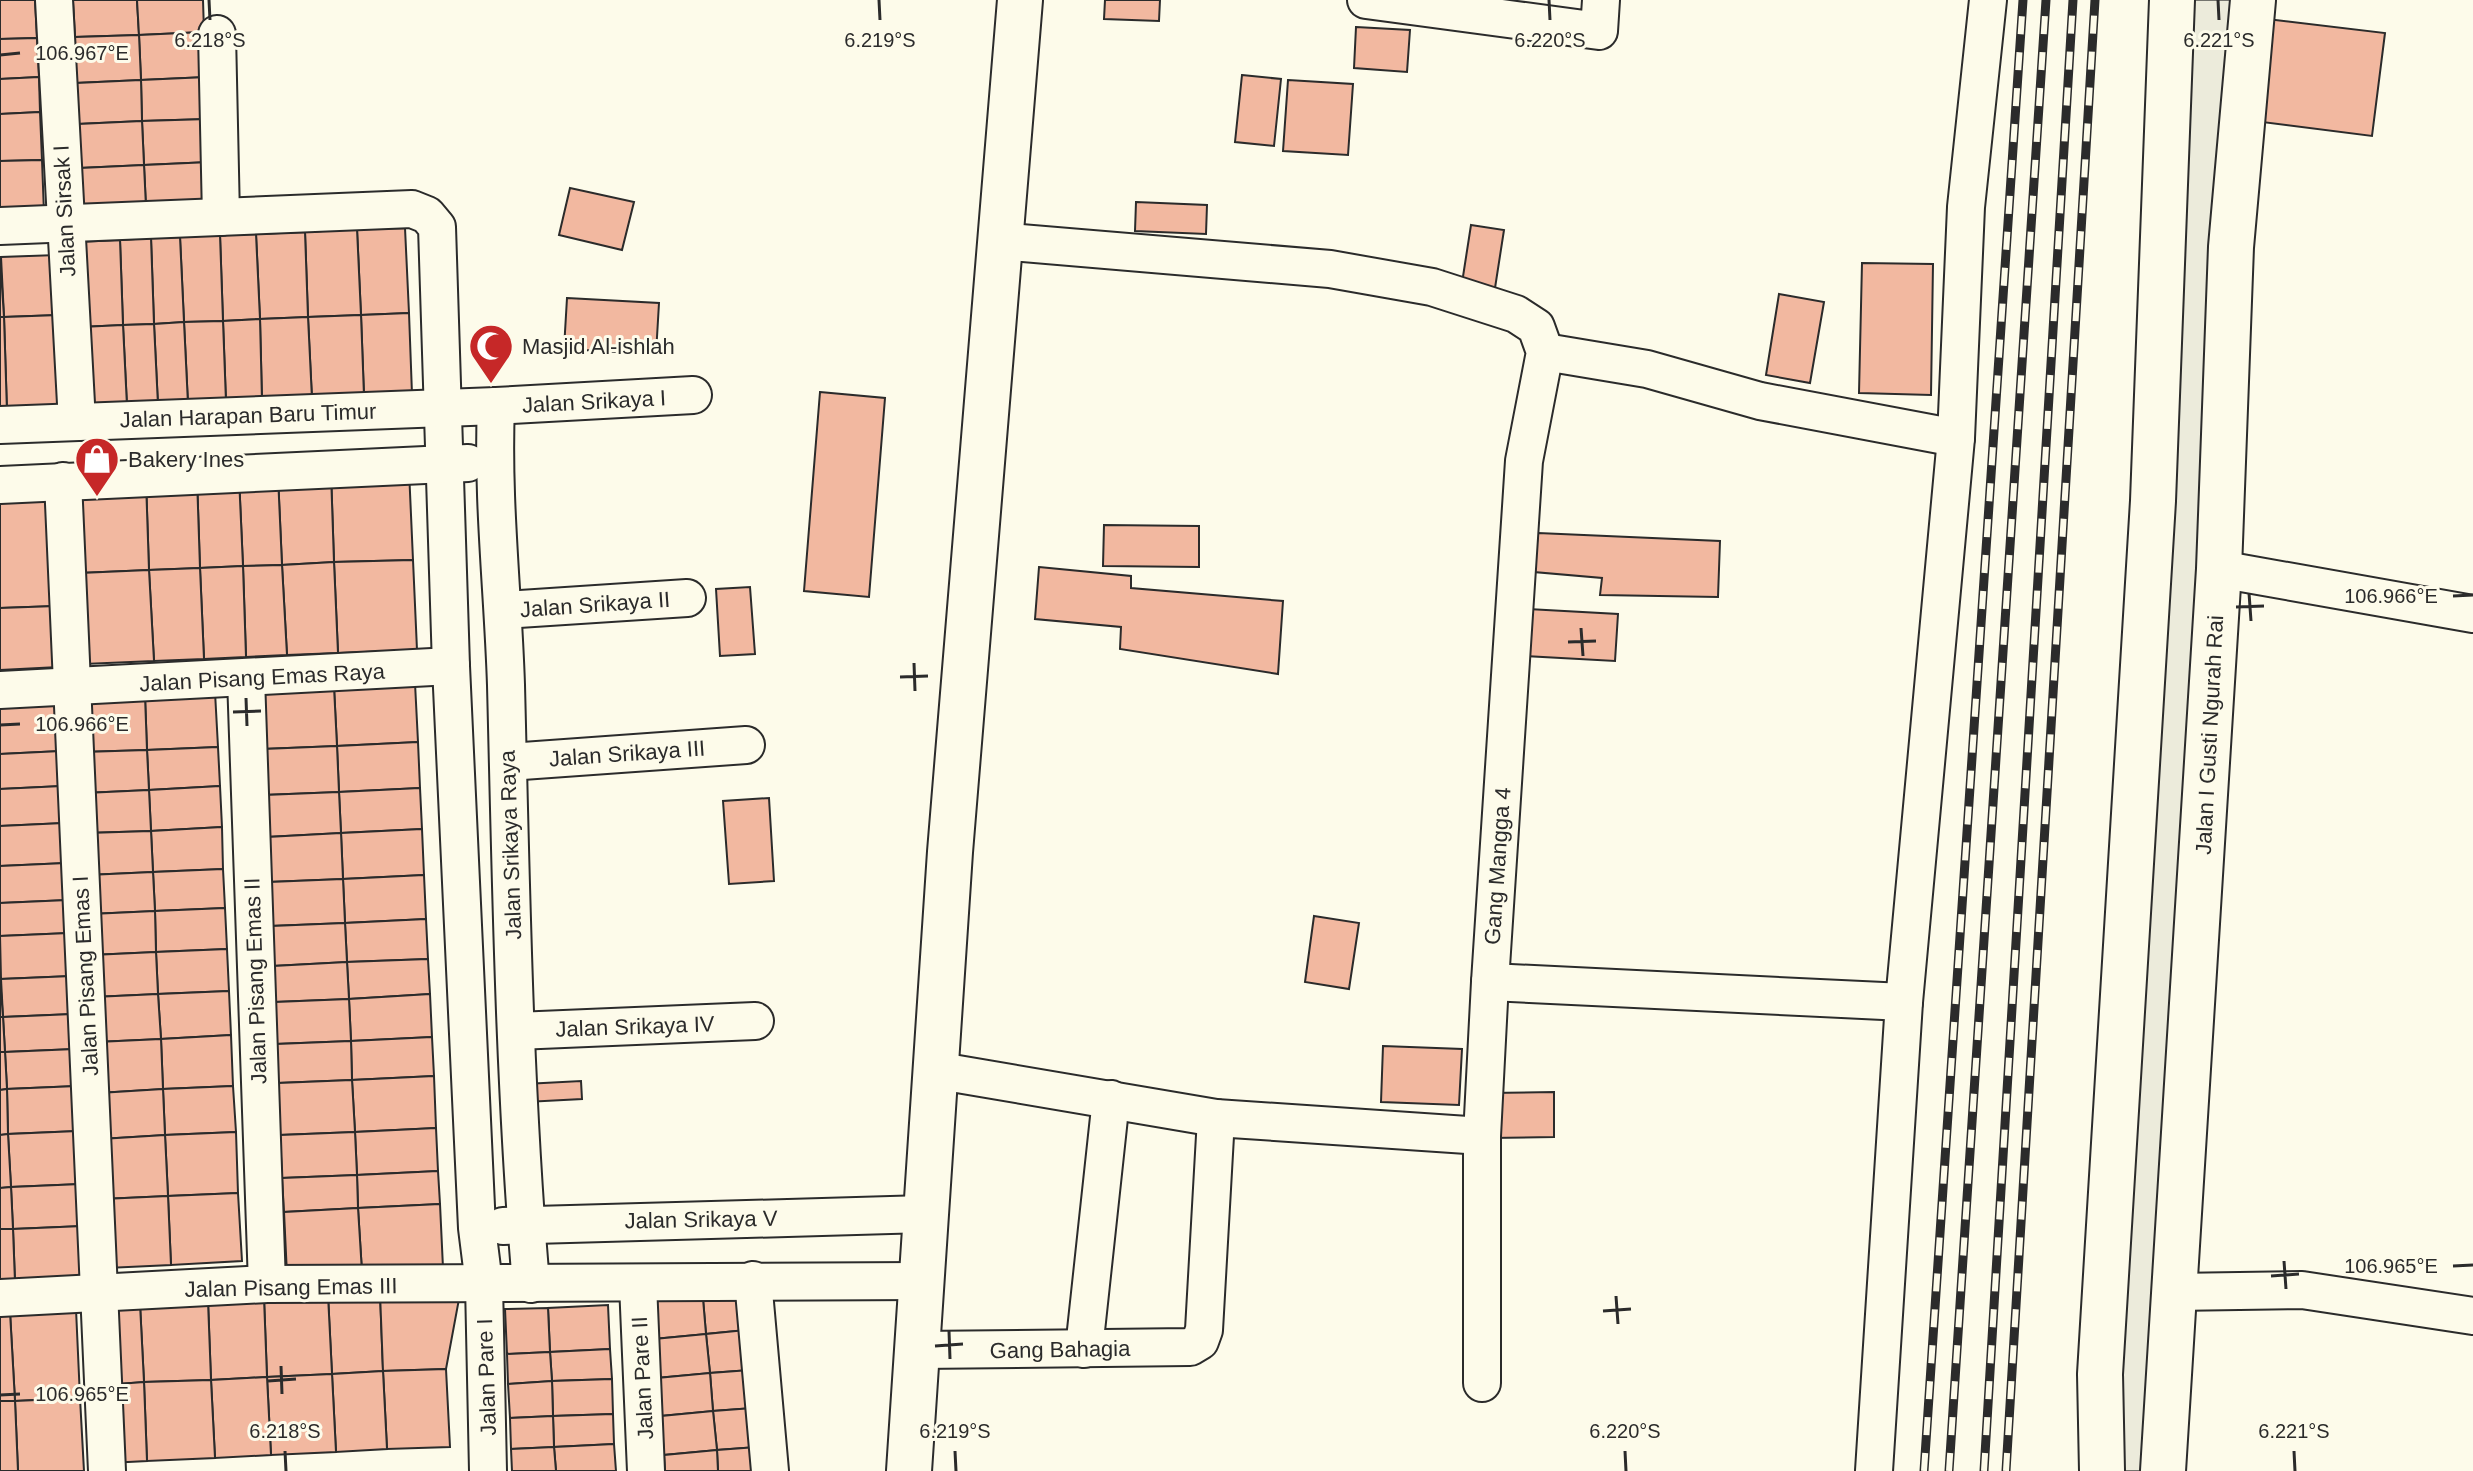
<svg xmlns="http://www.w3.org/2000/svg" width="2473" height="1471" font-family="Arial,sans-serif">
<rect width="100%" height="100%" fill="#fdfbea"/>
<path fill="#ecebdb" stroke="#74746e" stroke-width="2" d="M2172,0h81l-90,1471h-61z"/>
<g fill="#f2b8a0" stroke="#2b2b2b" stroke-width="2">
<path d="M0,0h35l2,38 -37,1z"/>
<path d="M73,0h64l2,35 -64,2z"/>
<path d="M137,0h66l1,32 -65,3z"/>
<path d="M1105,0h55l-1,21 -55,-2z"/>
<path d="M2267,19l118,14 -13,103 -118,-15z"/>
<path d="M1356,27l54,3 -3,42 -53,-4z"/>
<path d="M204,32l3,45 -66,3 -2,-45z"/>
<path d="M139,35l2,45 -65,3 -1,-46z"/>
<path d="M37,38l2,39 -39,2v-40z"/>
<path d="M1242,75l39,4 -7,67 -39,-4z"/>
<path d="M39,77l1,35 -40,2v-35z"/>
<path d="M207,77l1,42 -66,2 -1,-41z"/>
<path d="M141,80l1,41 -64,3 -2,-41z"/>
<path d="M1288,80l65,4 -5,71 -65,-4z"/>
<path d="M40,112l2,48 -42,1v-47z"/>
<path d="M208,119l2,43 -66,3 -2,-44z"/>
<path d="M142,121l2,44 -64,3 -2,-44z"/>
<path d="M42,160l2,53 -44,2v-54z"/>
<path d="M210,162l2,42 -66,3 -2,-42z"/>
<path d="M144,165l2,42 -64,3 -2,-42z"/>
<path d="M570,188l64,14 -12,48 -63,-15z"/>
<path d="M1136,202l71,3 -1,29 -71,-3z"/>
<path d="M1471,225l33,5 -9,58 -33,-5z"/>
<path d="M405,228l4,85 -48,2 -4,-86z"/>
<path d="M357,229l4,86 -53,2 -3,-85z"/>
<path d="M305,232l3,85 -48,2 -4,-85z"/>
<path d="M256,234l4,85 -37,2 -3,-86z"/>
<path d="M220,235l3,86 -39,1 -4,-85z"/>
<path d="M180,237l4,85 -30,2 -3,-86z"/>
<path d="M151,238l3,86 -31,1 -3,-85z"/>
<path d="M120,240l3,85 -42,2 -4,-85z"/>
<path d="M57,255l2,60 -55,2 -3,-60z"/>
<path d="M0,257l4,60h-4z"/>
<path d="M1862,263l71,1 -2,131 -72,-2z"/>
<path d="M1779,294l45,8 -14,81 -44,-8z"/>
<path d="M567,298l92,5 -3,51 -92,-5z"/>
<path d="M409,313l3,81 -48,2 -3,-81z"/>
<path d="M59,315l4,95 -56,2 -3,-95z"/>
<path d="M361,315l3,81 -52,3 -4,-82z"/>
<path d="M0,317h4l3,95h-7z"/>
<path d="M308,317l4,82 -50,2 -2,-82z"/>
<path d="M260,319l2,82 -36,1 -3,-81z"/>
<path d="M223,321l3,81 -38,2 -4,-82z"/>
<path d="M184,322l4,82 -30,1 -4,-81z"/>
<path d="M154,324l4,81 -31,1 -4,-81z"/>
<path d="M123,325l4,81 -44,2 -2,-81z"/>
<path d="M820,392l65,6 -16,199 -65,-6z"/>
<path d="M409,470l4,90 -79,2 -3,-89z"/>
<path d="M331,473l3,89 -52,3 -4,-89z"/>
<path d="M278,476l4,89 -39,1 -4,-89z"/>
<path d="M239,477l4,89 -43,2 -3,-90z"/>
<path d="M197,478l3,90 -51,2 -3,-89z"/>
<path d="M146,481l3,89 -69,3 -3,-90z"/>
<path d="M52,499l4,107 -56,2v-106z"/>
<path d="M1104,525l95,1v41l-96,-1z"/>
<path d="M1538,533l182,8 -2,56 -118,-2 2,-17 -68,-6z"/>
<path d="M413,560l4,90 -79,3 -4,-91z"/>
<path d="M334,562l4,91 -51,2 -5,-90z"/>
<path d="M282,565l5,90 -41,2 -3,-91z"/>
<path d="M243,566l3,91 -42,2 -4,-91z"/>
<path d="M1039,567l92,9v12l152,13 -5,73 -158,-25 1,-22 -86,-8z"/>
<path d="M200,568l4,91 -50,2 -5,-91z"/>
<path d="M149,570l5,91 -70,3 -4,-91z"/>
<path d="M750,587l5,67 -35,2 -4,-67z"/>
<path d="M56,606l3,61 -59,3v-62z"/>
<path d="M1528,609l90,5 -3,47 -90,-5z"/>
<path d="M415,683l3,59 -81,4 -3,-59z"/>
<path d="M334,687l3,59 -74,3 -3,-59z"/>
<path d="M215,692l3,55 -71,3 -2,-54z"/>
<path d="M145,696l2,54 -64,2 -2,-54z"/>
<path d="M59,703l2,48 -61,3v-48z"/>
<path d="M418,742l2,46 -81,4 -2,-46z"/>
<path d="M337,746l2,46 -75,3 -1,-46z"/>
<path d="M218,747l2,39 -71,4 -2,-40z"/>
<path d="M147,750l2,40 -64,3 -2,-41z"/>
<path d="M61,751l1,35 -62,3v-35z"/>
<path d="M62,786l2,37 -64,3v-37z"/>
<path d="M220,786l2,41 -71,4 -2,-41z"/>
<path d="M420,788l2,41 -81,4 -2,-41z"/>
<path d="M149,790l2,41 -64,2 -2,-40z"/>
<path d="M339,792l2,41 -74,4 -3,-42z"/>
<path d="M769,798l5,83 -45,3 -6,-83z"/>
<path d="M64,823l2,40 -66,3v-40z"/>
<path d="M222,827l1,42 -70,3 -2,-41z"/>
<path d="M422,829l2,46 -81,4 -2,-46z"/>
<path d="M151,831l2,41 -65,3 -1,-42z"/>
<path d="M341,833l2,46 -74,3 -2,-45z"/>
<path d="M66,863l2,37 -68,3v-37z"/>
<path d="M223,869l2,39 -70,3 -2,-39z"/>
<path d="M153,872l2,39 -64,3 -3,-39z"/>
<path d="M424,875l2,44 -81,4 -2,-44z"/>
<path d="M343,879l2,44 -74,3 -2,-44z"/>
<path d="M68,900l1,33 -69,3v-33z"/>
<path d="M225,908l2,41 -71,3 -1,-41z"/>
<path d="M155,911l1,41 -64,3 -1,-41z"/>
<path d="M1314,916l45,7 -10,66 -44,-7z"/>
<path d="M426,919l2,40 -81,3 -2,-39z"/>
<path d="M345,923l2,39 -74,4 -2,-40z"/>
<path d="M69,933l3,43 -71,3 -1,-43z"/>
<path d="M227,949l2,42 -71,3 -2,-42z"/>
<path d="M156,952l2,42 -64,3 -2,-42z"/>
<path d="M428,959l2,35 -81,5 -2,-37z"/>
<path d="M347,962l2,37 -74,3 -2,-36z"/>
<path d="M72,976l1,38 -70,3 -2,-38z"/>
<path d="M0,979l3,38h-3z"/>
<path d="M229,991l2,44 -70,4 -3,-45z"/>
<path d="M158,994l3,45 -64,3 -3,-45z"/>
<path d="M430,994l2,43 -81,4 -2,-42z"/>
<path d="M349,999l2,42 -75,3 -1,-42z"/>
<path d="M73,1014l2,35 -70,3 -2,-35z"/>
<path d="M0,1017h3l2,35h-5z"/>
<path d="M231,1035l2,51 -70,3 -2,-50z"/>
<path d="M432,1037l2,39 -82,4 -1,-39z"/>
<path d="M161,1039l2,50 -64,4 -2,-51z"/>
<path d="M351,1041l1,39 -74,3 -2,-39z"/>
<path d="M1383,1046l79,3 -3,56 -78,-3z"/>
<path d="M75,1049l2,37 -70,3 -2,-37z"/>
<path d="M0,1052h5l2,37 -7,1z"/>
<path d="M434,1076l2,52 -81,4 -3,-52z"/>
<path d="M352,1080l3,52 -75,3 -2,-52z"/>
<path d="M581,1081l1,18 -56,3 -1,-18z"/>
<path d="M77,1086l1,45 -70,3 -1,-45z"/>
<path d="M233,1086l3,46 -71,3 -2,-46z"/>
<path d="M7,1089l1,45 -8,1v-45z"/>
<path d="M163,1089l2,46 -64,4 -2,-46z"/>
<path d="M1554,1092v45l-64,1 -1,-45z"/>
<path d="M436,1128l2,43 -81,4 -2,-43z"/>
<path d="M78,1131l3,53 -70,3 -3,-53z"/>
<path d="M236,1132l2,61 -70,3 -3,-61z"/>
<path d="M355,1132l2,43 -75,3 -2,-43z"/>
<path d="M8,1134l3,53 -11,1v-53z"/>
<path d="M165,1135l3,61 -65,3 -2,-60z"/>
<path d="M438,1171l2,33 -82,4 -1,-33z"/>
<path d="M357,1175l1,33 -74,4 -2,-34z"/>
<path d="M81,1184l2,42 -70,3 -2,-42z"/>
<path d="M11,1187l2,42h-13v-41z"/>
<path d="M238,1193l4,68 -71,4 -3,-69z"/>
<path d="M168,1196l3,69 -64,3 -4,-69z"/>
<path d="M440,1204l3,64 -81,4 -4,-64z"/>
<path d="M358,1208l4,64 -75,3 -3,-63z"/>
<path d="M83,1226l3,53 -71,3 -2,-53z"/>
<path d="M0,1229h13l2,53 -15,1z"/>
<path d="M742,1283l4,47 -40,4 -4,-47z"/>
<path d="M702,1287l4,47 -52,5 -5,-47z"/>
<path d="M380,1293l3,78 -51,3 -4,-79z"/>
<path d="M380,1293l79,6 -13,70 -63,2z"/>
<path d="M328,1295l4,79 -65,3 -3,-79z"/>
<path d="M264,1298l3,79 -56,3 -3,-79z"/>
<path d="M208,1301l3,79 -67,2 -4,-78z"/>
<path d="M140,1304l4,78 -39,3 -3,-79z"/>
<path d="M608,1305l2,44 -60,3 -2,-44z"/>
<path d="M548,1308l2,44 -43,2 -2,-45z"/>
<path d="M76,1309l4,89 -65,3 -5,-89z"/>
<path d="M0,1312h10l5,89h-15z"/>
<path d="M746,1330l4,40 -40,3 -4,-39z"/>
<path d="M706,1334l4,39 -53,5 -3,-39z"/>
<path d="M610,1349l2,30 -60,2 -2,-29z"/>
<path d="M550,1352l2,29 -44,3 -1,-30z"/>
<path d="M446,1369l4,78 -63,2 -4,-78z"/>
<path d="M750,1370l3,38 -40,3 -3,-38z"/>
<path d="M383,1371l4,78 -51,3 -4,-78z"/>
<path d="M710,1373l3,38 -52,5 -4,-38z"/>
<path d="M332,1374l4,78 -65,3 -4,-78z"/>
<path d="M267,1377l4,78 -56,3 -4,-78z"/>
<path d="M612,1379l1,35 -60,2 -1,-35z"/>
<path d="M211,1380l4,78 -68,3 -3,-79z"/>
<path d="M552,1381l1,35 -43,2 -2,-34z"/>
<path d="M144,1382l3,79 -38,2 -4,-78z"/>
<path d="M80,1398l4,73h-66l-3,-70z"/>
<path d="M0,1401h15l3,70h-18z"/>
<path d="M753,1408l4,39 -40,3 -4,-39z"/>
<path d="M713,1411l4,39 -53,5 -3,-39z"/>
<path d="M613,1414l1,30 -60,3 -1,-31z"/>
<path d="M553,1416l1,31 -43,2 -1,-31z"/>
<path d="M614,1444l2,27h-60l-2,-24z"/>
<path d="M554,1447l2,24h-44l-1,-22z"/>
<path d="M757,1447l2,24h-41l-1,-21z"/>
<path d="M717,1450l1,21h-53l-1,-16z"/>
</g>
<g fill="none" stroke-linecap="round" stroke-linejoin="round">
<g stroke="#2b2b2b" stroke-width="40">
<g id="street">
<path d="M54,0l23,422"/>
<path d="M1366,0l233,31 2,-31"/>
<path d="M217,34l4,183"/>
<path d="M0,226l412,-17 15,6 10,12 14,439 26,562 7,56 4,187"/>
<path d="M998,241l332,28 102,18 84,27 20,13 9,25 -21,109 -34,521 -8,154v247"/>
<path d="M1545,352l102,17 113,32 196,37"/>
<path d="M496,406c-4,93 7,186 10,279 5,199 8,400 25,599"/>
<path d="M0,425l496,-19 197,-11"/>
<path d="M63,481l44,990"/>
<path d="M0,485l468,-22"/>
<path d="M2219,569l254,45"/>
<path d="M504,610l183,-12"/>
<path d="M246,678l21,606"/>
<path d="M0,690l451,-24"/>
<path d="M508,762l238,-17"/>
<path d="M1490,982l414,20"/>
<path d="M516,1031l239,-10"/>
<path d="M934,1070l282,48 266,18"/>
<path d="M503,1226l422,-12"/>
<path d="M753,1280l17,191"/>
<path d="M638,1284l8,187"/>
<path d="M2174,1292l128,-2 171,26"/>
<path d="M0,1298l267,-14 654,-3"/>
<path d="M1084,1349l27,-250"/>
<path d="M919,1350l271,-3 10,-6 4,-11 12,-212"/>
<path d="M1874,1471l30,-469 52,-564 10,-231 22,-207"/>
</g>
</g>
<g stroke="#2b2b2b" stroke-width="48">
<path id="secondary" d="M909,1471l41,-619 70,-852"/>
</g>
<g stroke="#2b2b2b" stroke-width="48">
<g id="primary">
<path d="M2102,1471l-2,-97 53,-873 19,-501"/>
<path d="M2163,1471l56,-902 12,-322 22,-247"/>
</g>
</g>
<use href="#street" stroke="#fdfbea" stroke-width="36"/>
<use href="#secondary" stroke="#fdfbea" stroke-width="44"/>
<use href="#primary" stroke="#fdfbea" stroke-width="44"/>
<g stroke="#2b2b2b" stroke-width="9">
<g id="rail">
<path d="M1924,1471l99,-1471"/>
<path d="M1949,1471l97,-1471"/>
<path d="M1984,1471l89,-1471"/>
<path d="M2006,1471l89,-1471"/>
</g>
</g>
<use href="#rail" stroke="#fdfbea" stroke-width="6" stroke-dasharray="18" stroke-linecap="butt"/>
</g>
<path fill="none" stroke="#2b2b2b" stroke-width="3" d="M209,0l1,20M879,0l1,20M1549,0l1,20M2218,0l1,20M0,55l20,-2M2249,593l2,28M2453,596l20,-1M2236,607l28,-1M1581,628l2,28M1568,642l28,-1M914,663l1,28M900,677l28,-1M246,698l1,28M233,712l28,-1M0,725l20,-1M2284,1261l2,28M2453,1266l20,-1M2271,1276l28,-2M1616,1296l2,28M1603,1311l28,-2M949,1331l1,28M935,1346l28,-2M281,1366l1,28M268,1381l28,-2M0,1395l20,-1M285,1451l1,20M955,1451l1,20M1625,1451l1,20M2294,1451l1,20"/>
<defs>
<g id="mosque-pin" transform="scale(2.3)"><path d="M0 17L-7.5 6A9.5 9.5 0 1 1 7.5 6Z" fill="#c62828" stroke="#fdfbea"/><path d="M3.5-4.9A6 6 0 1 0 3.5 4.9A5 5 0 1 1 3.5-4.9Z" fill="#fff"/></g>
<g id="shop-pin" transform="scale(2.3)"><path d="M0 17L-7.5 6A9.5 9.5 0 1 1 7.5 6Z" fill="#c62828" stroke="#fdfbea"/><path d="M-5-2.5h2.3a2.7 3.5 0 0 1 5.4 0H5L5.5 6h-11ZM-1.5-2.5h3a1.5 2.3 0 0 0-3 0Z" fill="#fff"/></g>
</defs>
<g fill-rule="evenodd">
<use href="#mosque-pin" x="491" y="346"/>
<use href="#shop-pin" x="97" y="459"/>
</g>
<g text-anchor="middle" stroke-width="6" stroke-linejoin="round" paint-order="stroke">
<g font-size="22" fill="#2b2b2b" stroke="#fdfbea">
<text transform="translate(64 211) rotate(-93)" y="8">Jalan Sirsak I</text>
<text transform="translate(594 401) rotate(-3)" y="8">Jalan Srikaya I</text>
<text transform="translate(248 415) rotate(-2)" y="8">Jalan Harapan Baru Timur</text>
<text transform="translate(595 604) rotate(-4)" y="8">Jalan Srikaya II</text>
<text transform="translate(262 677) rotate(-3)" y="8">Jalan Pisang Emas Raya</text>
<text transform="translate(2209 735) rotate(-87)" y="8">Jalan I Gusti Ngurah Rai</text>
<text transform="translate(627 753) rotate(-4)" y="8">Jalan Srikaya III</text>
<text transform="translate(510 845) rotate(-92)" y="8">Jalan Srikaya Raya</text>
<text transform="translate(1497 866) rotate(-86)" y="8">Gang Mangga 4</text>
<text transform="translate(85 976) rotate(-93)" y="8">Jalan Pisang Emas I</text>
<text transform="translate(255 981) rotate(-92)" y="8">Jalan Pisang Emas II</text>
<text transform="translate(635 1026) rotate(-2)" y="8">Jalan Srikaya IV</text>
<text transform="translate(701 1219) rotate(-1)" y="8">Jalan Srikaya V</text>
<text transform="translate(291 1287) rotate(-1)" y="8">Jalan Pisang Emas III</text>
<text transform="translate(1060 1349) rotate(-1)" y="8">Gang Bahagia</text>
<text transform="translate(486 1377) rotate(-92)" y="8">Jalan Pare I</text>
<text transform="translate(642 1378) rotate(-93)" y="8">Jalan Pare II</text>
</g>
<g font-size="22" fill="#2b2b2b" stroke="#fdfbea" text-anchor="start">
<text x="522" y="354">Masjid Al-ishlah</text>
<text x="128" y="467">Bakery Ines</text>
</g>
</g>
<g font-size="20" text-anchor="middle" fill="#2b2b2b" stroke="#fdfbea" stroke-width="6" stroke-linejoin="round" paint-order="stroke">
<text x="210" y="47">6.218°S</text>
<text x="880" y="47">6.219°S</text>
<text x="1550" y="47">6.220°S</text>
<text x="2219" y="47">6.221°S</text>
<text x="82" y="60">106.967°E</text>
<text x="2391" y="603">106.966°E</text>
<text x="82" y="731">106.966°E</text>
<text x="2391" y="1273">106.965°E</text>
<text x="82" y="1401">106.965°E</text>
<text x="285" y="1438">6.218°S</text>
<text x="955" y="1438">6.219°S</text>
<text x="1625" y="1438">6.220°S</text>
<text x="2294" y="1438">6.221°S</text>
</g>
</svg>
